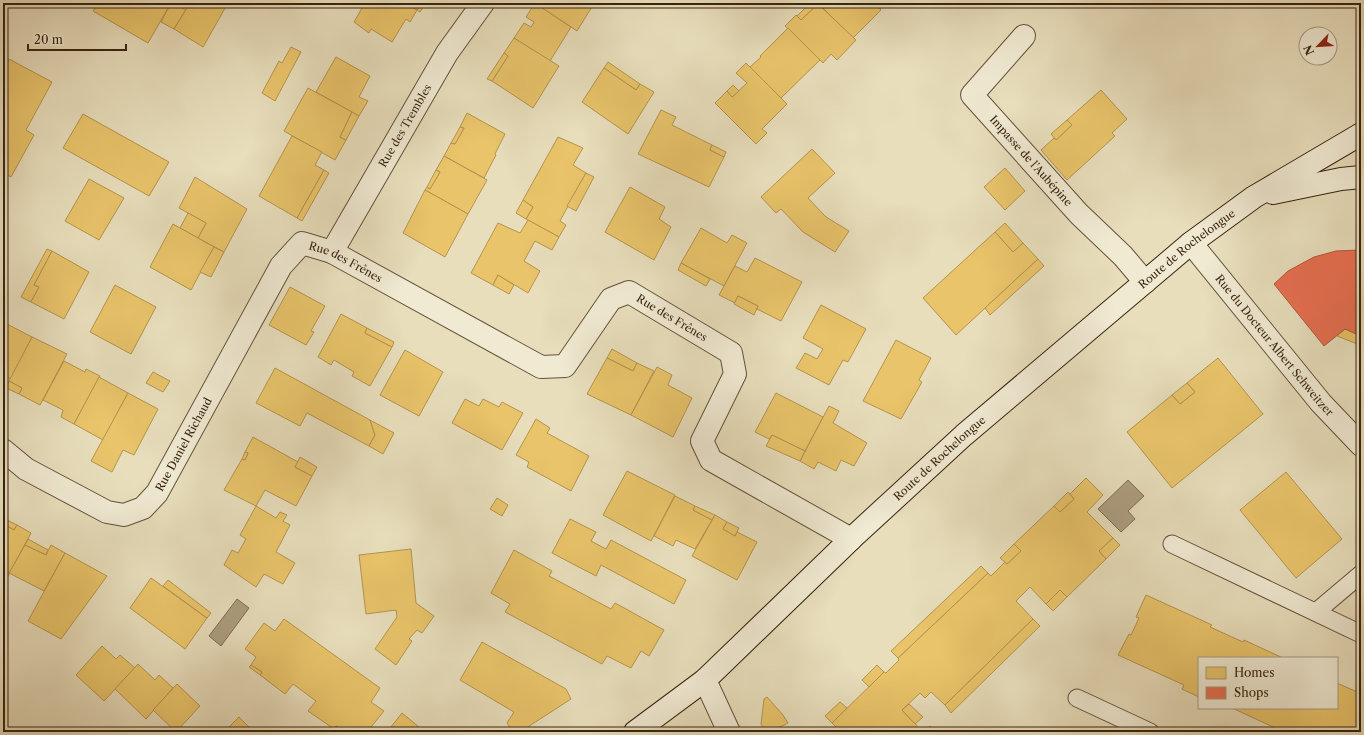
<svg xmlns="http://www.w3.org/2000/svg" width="1364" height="735" font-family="'Libre Caslon Text',serif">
<rect width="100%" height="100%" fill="#e8debc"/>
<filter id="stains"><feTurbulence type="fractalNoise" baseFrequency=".005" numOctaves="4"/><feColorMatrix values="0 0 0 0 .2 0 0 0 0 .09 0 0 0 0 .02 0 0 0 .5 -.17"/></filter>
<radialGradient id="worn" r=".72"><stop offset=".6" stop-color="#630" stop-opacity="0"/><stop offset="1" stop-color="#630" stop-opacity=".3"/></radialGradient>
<g fill="#ac9e81" stroke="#7e6d53">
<path d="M1128,480l16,16 -16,15 7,8 -14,13 -23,-23z"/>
<path d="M237,599l12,9 -28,38 -12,-10z"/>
</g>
<g fill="#e9c46a" stroke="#b4944e">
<path d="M98,3h-1h74l-23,40 -55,-32z"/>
<path d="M171,3h3l12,7 -12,19 -13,-7z"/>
<path d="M190,3h38l-25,44 -29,-18z"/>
<path d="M365,3h40l12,7 -7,12 -4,-3 -14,23 -21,-13 -2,4 -15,-11z"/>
<path d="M405,3h17l-5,7z"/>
<path d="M422,3h4l-6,9 -3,-2z"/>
<path d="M535,3l36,24 -21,34 -36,-23 10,-15 7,4 3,-5 -8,-5z"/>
<path d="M535,3h55l3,2 -16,26z"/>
<path d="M810,3l8,1 -17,16 -4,-4z"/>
<path d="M818,3h56l7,7 -28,28z"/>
<path d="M874,3h12l-6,6z"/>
<path d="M818,4l38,36 -19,20 -6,-6 -8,9 -38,-37 11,-11 5,5z"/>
<path d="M788,28l32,32 -39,38 -31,-31 11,-10 -1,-1z"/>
<path d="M514,38l45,28 -26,42 -41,-27 16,-25 -4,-3z"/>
<path d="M291,47l10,5 -26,49 -13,-8 17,-32 3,2z"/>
<path d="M504,53l4,3 -16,25 -5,-2z"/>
<path d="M336,57l34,19 -11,21 9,4 -9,15 -43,-24z"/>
<path d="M9,59l43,23 -26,48 8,5 -23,42 -8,-4v-102z"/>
<path d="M608,62l32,22 -4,6 -32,-22z"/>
<path d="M746,63l41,41 -25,25 5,4 -11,11 -41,-41 12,-12 5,6 15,-14 -11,-10z"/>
<path d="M604,68l32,22 4,-6 14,8 -26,42 -46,-32z"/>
<path d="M733,85l6,6 -7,6 -5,-6z"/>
<path d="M308,88l44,24 -12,25 6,3 -11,20 -51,-29z"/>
<path d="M1101,90l26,29 -15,14 3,3 -48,44 -26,-30 13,-12 2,2 16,-15 -5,-5z"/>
<path d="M661,110l15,7 -4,8 40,20 -2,5 14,7 -15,30 -71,-33z"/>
<path d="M352,112l7,4 -13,24 -6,-3z"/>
<path d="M467,113l38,21 -10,20 1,1 -12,23 -40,-22 7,-13 4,1 9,-16 -4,-1z"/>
<path d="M83,114l86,48 -20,34 -86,-48z"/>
<path d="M1067,120l5,5 -16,15 -5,-6z"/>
<path d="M460,127l4,1 -9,16 -4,-1z"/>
<path d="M292,136l30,16 -7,13 9,5 -27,48 -38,-22z"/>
<path d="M558,137l25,11 -10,17 13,8 -26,48 6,4 -7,12 -33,-18 7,-12 -10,-7z"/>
<path d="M712,145l14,7 -2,5 -14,-7z"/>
<path d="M812,149l23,24 -27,25 18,19 23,14 -14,21 -32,-20 -22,-23 -5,4 -15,-16z"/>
<path d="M444,156l43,24 -19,34 -43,-24 2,-3 3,2 10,-17 -4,-2z"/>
<path d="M1005,168l20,23 -20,19 -21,-23z"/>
<path d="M324,170l5,3 -27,48 -5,-3z"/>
<path d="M436,170l4,2 -10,17 -3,-2z"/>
<path d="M586,173l8,4 -18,34 -9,-5z"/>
<path d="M195,177l52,32 -23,43 -26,-14 8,-15 -27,-15z"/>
<path d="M89,179l35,19 -25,42 -34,-19z"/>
<path d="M630,187l35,20 -6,12 12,8 -17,33 -49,-28z"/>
<path d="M425,190l43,24 -23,43 -42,-24z"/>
<path d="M523,200l10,7 -7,12 -10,-6z"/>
<path d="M188,213l18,10 -8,15 -18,-10z"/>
<path d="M528,220l31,17 -7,13 -17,-9 -11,20 16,10 -12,22 -30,-18 -5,10 -22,-12 27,-50 22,10z"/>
<path d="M1005,223l18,20 -10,9 -18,-20z"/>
<path d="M173,224l41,23 -23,43 -41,-23z"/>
<path d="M701,228l26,15 5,-8 15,8 -23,43 -43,-23z"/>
<path d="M995,232l18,20 10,-9 15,16 -82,76 -33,-37z"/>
<path d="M214,247l10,5 -13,25 -11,-5z"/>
<path d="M47,249l5,2 -18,34 5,2 -8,15 -10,-5z"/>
<path d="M52,251l37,21 -25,47 -33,-17 8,-15 -5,-2z"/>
<path d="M755,258l47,24 -21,39 -24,-12 1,-3 -20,-10 -3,7 -16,-8 16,-29 12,6z"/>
<path d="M1038,259l6,7 -54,49 -5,-7z"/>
<path d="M681,263l29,16 -4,7 -28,-16z"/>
<path d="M498,275l16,10 -5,9 -16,-9z"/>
<path d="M115,285l41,22 -25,47 -41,-22z"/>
<path d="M290,287l35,19 -14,25 3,1 -8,13 -37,-20z"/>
<path d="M738,296l20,10 -4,9 -20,-11z"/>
<path d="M821,305l45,24 -18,33 -5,-2 -14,25 -33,-17 9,-15 12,6 6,-10 -20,-11z"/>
<path d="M341,314l26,14 -2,5 27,14 -22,39 -18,-10 2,-4 -20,-12 -3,5 -13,-8z"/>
<path d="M3,322l29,15 -21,42 -8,-4z"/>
<path d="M367,328l27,14 -2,5 -27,-14z"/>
<path d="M1345,329l16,7 -1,9 -23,-9z"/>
<path d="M32,337l35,17 -27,51 -21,-11 3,-6 -13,-7z"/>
<path d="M896,340l35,18 -12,22 3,2 -21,37 -38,-18z"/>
<path d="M612,349l25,14 -4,8 -26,-13z"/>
<path d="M405,350l38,22 -24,44 -39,-21z"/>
<path d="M607,358l26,13 4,-8 17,8 -23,44 -44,-21z"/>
<path d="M1218,358l45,56 -91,74 -45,-56 45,-37 8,9 15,-12 -8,-9z"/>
<path d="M64,361l21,11 1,-3 14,7 -26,48 -13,-7 2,-7 -20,-10z"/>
<path d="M657,367l15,8 -4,10 24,13 -19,39 -42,-22z"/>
<path d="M275,368l95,52 5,15 -6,11 -62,-33 -7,13 -44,-23z"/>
<path d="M153,372l17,9 -7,11 -17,-9z"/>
<path d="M99,377l29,16 -25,47 -29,-16z"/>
<path d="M9,381l13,7 -3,6 -13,-6z"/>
<path d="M1187,383l8,9 -15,12 -8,-9z"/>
<path d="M128,393l30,16 -24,46 -11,-5 -11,22 -21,-11z"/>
<path d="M776,393l47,24 -18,34 -33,-16 -3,4 -14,-7z"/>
<path d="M465,399l14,7 4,-7 16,8 3,-5 21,11 -21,37 -50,-27z"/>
<path d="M829,406l10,5 -6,12 34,20 -13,23 -13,-6 -5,11 -18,-9 -4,7 -14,-8z"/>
<path d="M536,419l14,9 -3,5 42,23 -18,35 -44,-24 2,-5 -13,-7z"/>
<path d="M370,420l24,13 -11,21 -14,-8 6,-11z"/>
<path d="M772,435l33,16 -5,10 -34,-15z"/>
<path d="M253,437l45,25 -3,5 17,9 -16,30 -31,-16 -9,16 -32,-16 18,-31 3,1 3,-7 -3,-1z"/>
<path d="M245,452l3,1 -3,7 -3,-1z"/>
<path d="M300,457l17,10 -5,9 -17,-9z"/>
<path d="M627,471l48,24 -24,46 -48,-26z"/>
<path d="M1286,472l56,67 -46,39 -56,-68z"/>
<path d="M1086,478l17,17 -16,17 26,26 -14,13 7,8 -39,38 -7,-7 -14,14 -16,-17 -14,14 17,18 -88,86 -14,-13 -6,6 -5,-5 -18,17 21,22h-82l-9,-9 52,-51 2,1 13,-13 -1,-2 90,-85 3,3 14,-14 2,2 14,-13 -7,-7 40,-38 6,6 14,-13 -4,-5z"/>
<path d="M1068,492l6,7 -14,13 -6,-6z"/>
<path d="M675,496l20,10 -2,4 19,10 -17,29 -19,-9 -3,6 -19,-10z"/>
<path d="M497,498l11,7 -6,11 -12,-7z"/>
<path d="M256,506l20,12 4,-6 7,3 -4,6 7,4 -14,27 19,11 -12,21 -19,-10 -8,13 -32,-22 8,-15 6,3 8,-14 -6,-4z"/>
<path d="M695,506l20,9 -3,5 -19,-10z"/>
<path d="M715,515l12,7 -4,7 12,7 2,-4 20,10 -20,38 -45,-24z"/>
<path d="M3,518l14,7 -3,5 -11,-6z"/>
<path d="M570,519l26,13 -5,9 15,8 5,-9 75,40 -12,24 -73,-39 -5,11 -44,-23z"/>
<path d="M727,522l12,6 -4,8 -12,-7z"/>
<path d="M3,524l11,6 3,-5 14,8 -25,47 -3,-2z"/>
<path d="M1113,538l7,7 -14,14 -7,-8z"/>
<path d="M28,539l20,11 -2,5 -21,-10z"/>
<path d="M1014,544l7,7 -14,13 -7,-6z"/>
<path d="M25,545l21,10 5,-10 14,8 -21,38 -35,-18z"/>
<path d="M411,549l5,54 18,13 -12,17 -5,-3 -8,9 3,2 -16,24 -21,-16 22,-32 -1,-7 -30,4 -7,-59z"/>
<path d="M514,550l38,21 -3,5 62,33 4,-6 49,27 -15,26 -8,-5 -10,17 -24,-12 -5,8 -97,-52 5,-8 -19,-11z"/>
<path d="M65,553l42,23 -46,63 -33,-18z"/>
<path d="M981,566l7,7 -90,85 -7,-7z"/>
<path d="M151,578l56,40 -22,31 -55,-41z"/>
<path d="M168,580l43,33 -4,5 -44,-32z"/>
<path d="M1060,590l7,7 -14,14 -7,-7z"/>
<path d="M1146,595l66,30 -2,2 33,15 1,-2 39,18h-84v39l-17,-8 2,-4 -66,-30 11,-21 2,1 8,-17 -3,-1z"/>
<path d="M284,619l96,69 -9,14 13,9 -17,21h-8l-7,-5 -3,5h-5l-8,-6 -2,3 -26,-18 8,-10 -23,-17 -8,10 -25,-19 2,-3 -11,-7 5,-8 -11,-8 19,-26 11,8z"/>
<path d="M1033,619l7,7 -89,87 -6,-8z"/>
<path d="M482,642l84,47 5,10 -51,33h-7l-6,-9 7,-11 -54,-32z"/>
<path d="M102,646l14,13 4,-4 15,13 -31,33 -28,-26z"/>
<path d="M138,664l17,16 4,-5 14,13 -27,31 -31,-30z"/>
<path d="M251,665l11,7 -2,3 -11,-8z"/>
<path d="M877,665l7,7 -15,15 -7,-7z"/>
<path d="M1337,683l18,8 6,-3v44h-77l-52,-24h105z"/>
<path d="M177,684l23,22 -24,26 -23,-22z"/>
<path d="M767,697l16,18 5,8 -18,9h-5l-4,-8 3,-25z"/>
<path d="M840,702l7,6 -15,15 -7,-7z"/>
<path d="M909,704l14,13 -8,7 -13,-14z"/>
<path d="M402,713l23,19h-38z"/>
<path d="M239,717l15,15h-30z"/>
<path d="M336,726l8,6h-6l-4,-3z"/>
<path d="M930,726l7,6h-13z"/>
</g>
<path fill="#e76f51" stroke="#b2583d" d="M1359,250l2,1v85l-16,-7 -21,17 -50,-62 14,-13 26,-14 22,-6z"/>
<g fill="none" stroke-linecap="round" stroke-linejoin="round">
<g stroke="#64523a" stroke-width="19">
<g id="service">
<path d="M1172,544l189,90"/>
<path d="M1316,612l45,-38"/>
<path d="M1077,698l73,34"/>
</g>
</g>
<g stroke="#64523a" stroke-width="24">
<g id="minor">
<path id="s1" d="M1024,36l-52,59 107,119 44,42 22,26"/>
<path id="s2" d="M1191,243l130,160 40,42"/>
<path id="s3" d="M332,252l115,-199 36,-50"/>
<path id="s4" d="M3,450l23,19 81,43 17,3 19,-7 14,-15 124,-227 21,-23 30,9 209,115 24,-1 46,-67 18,-7 102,61 4,21 -33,67 9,19 140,79"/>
<path d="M705,680l24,52"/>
</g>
</g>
<g stroke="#38230e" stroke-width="24">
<g id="secondary">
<path d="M1273,193l68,-14 20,-2"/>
<path id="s5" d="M635,732l70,-52 146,-141 113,-104 227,-192 63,-46 107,-63"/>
</g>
</g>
<use href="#service" stroke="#f0ead3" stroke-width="17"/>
<use href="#minor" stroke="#f0ead3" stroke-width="22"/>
<use href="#secondary" stroke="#f0ead3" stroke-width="22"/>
</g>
<g text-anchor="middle" stroke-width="4" stroke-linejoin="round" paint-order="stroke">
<g font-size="11" fill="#38230e" stroke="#f0ead3">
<text dy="4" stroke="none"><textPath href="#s3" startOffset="146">Rue des Trembles</textPath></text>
<text dy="4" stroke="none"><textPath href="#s1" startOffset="167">Impasse de l'Aubépine</textPath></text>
<text dy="4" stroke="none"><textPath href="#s5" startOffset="734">Route de Rochelongue</textPath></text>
<text dy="4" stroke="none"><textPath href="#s4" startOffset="517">Rue des Frênes</textPath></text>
<text dy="4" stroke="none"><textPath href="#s4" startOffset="914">Rue des Frênes</textPath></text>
<text dy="4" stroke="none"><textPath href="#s2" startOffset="132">Rue du Docteur Albert Schweitzer</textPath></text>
<text dy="4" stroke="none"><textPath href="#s4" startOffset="235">Rue Daniel Richaud</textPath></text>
<text dy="4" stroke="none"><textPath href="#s5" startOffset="410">Route de Rochelongue</textPath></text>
</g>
</g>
<rect width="1364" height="735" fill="none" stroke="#e8debc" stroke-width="16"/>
<rect x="4" y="4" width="1356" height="727" fill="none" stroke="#38230e" stroke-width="2"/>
<rect x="8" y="8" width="1348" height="719" fill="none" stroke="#38230e"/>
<rect x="1198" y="657" width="140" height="52" fill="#f0ead3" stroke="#a69a84"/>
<rect x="1206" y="667" width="20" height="12" fill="#e9c46a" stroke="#a69a84"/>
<text x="1234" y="677" font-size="12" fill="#38230e">Homes</text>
<rect x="1206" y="687" width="20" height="12" fill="#e76f51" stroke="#a69a84"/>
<text x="1234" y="697" font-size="12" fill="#38230e">Shops</text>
<g transform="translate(1318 46) rotate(245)"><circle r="19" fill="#f0ead3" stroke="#a69a84"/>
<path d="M0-3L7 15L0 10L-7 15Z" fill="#8f2418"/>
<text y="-6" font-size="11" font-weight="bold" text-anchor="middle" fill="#38230e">N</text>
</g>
<path d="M28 44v6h98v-6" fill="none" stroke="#38230e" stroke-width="2"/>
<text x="34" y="44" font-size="12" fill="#38230e" stroke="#f0ead3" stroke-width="3" paint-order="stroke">20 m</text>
<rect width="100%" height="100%" filter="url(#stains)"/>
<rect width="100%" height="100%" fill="url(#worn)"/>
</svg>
